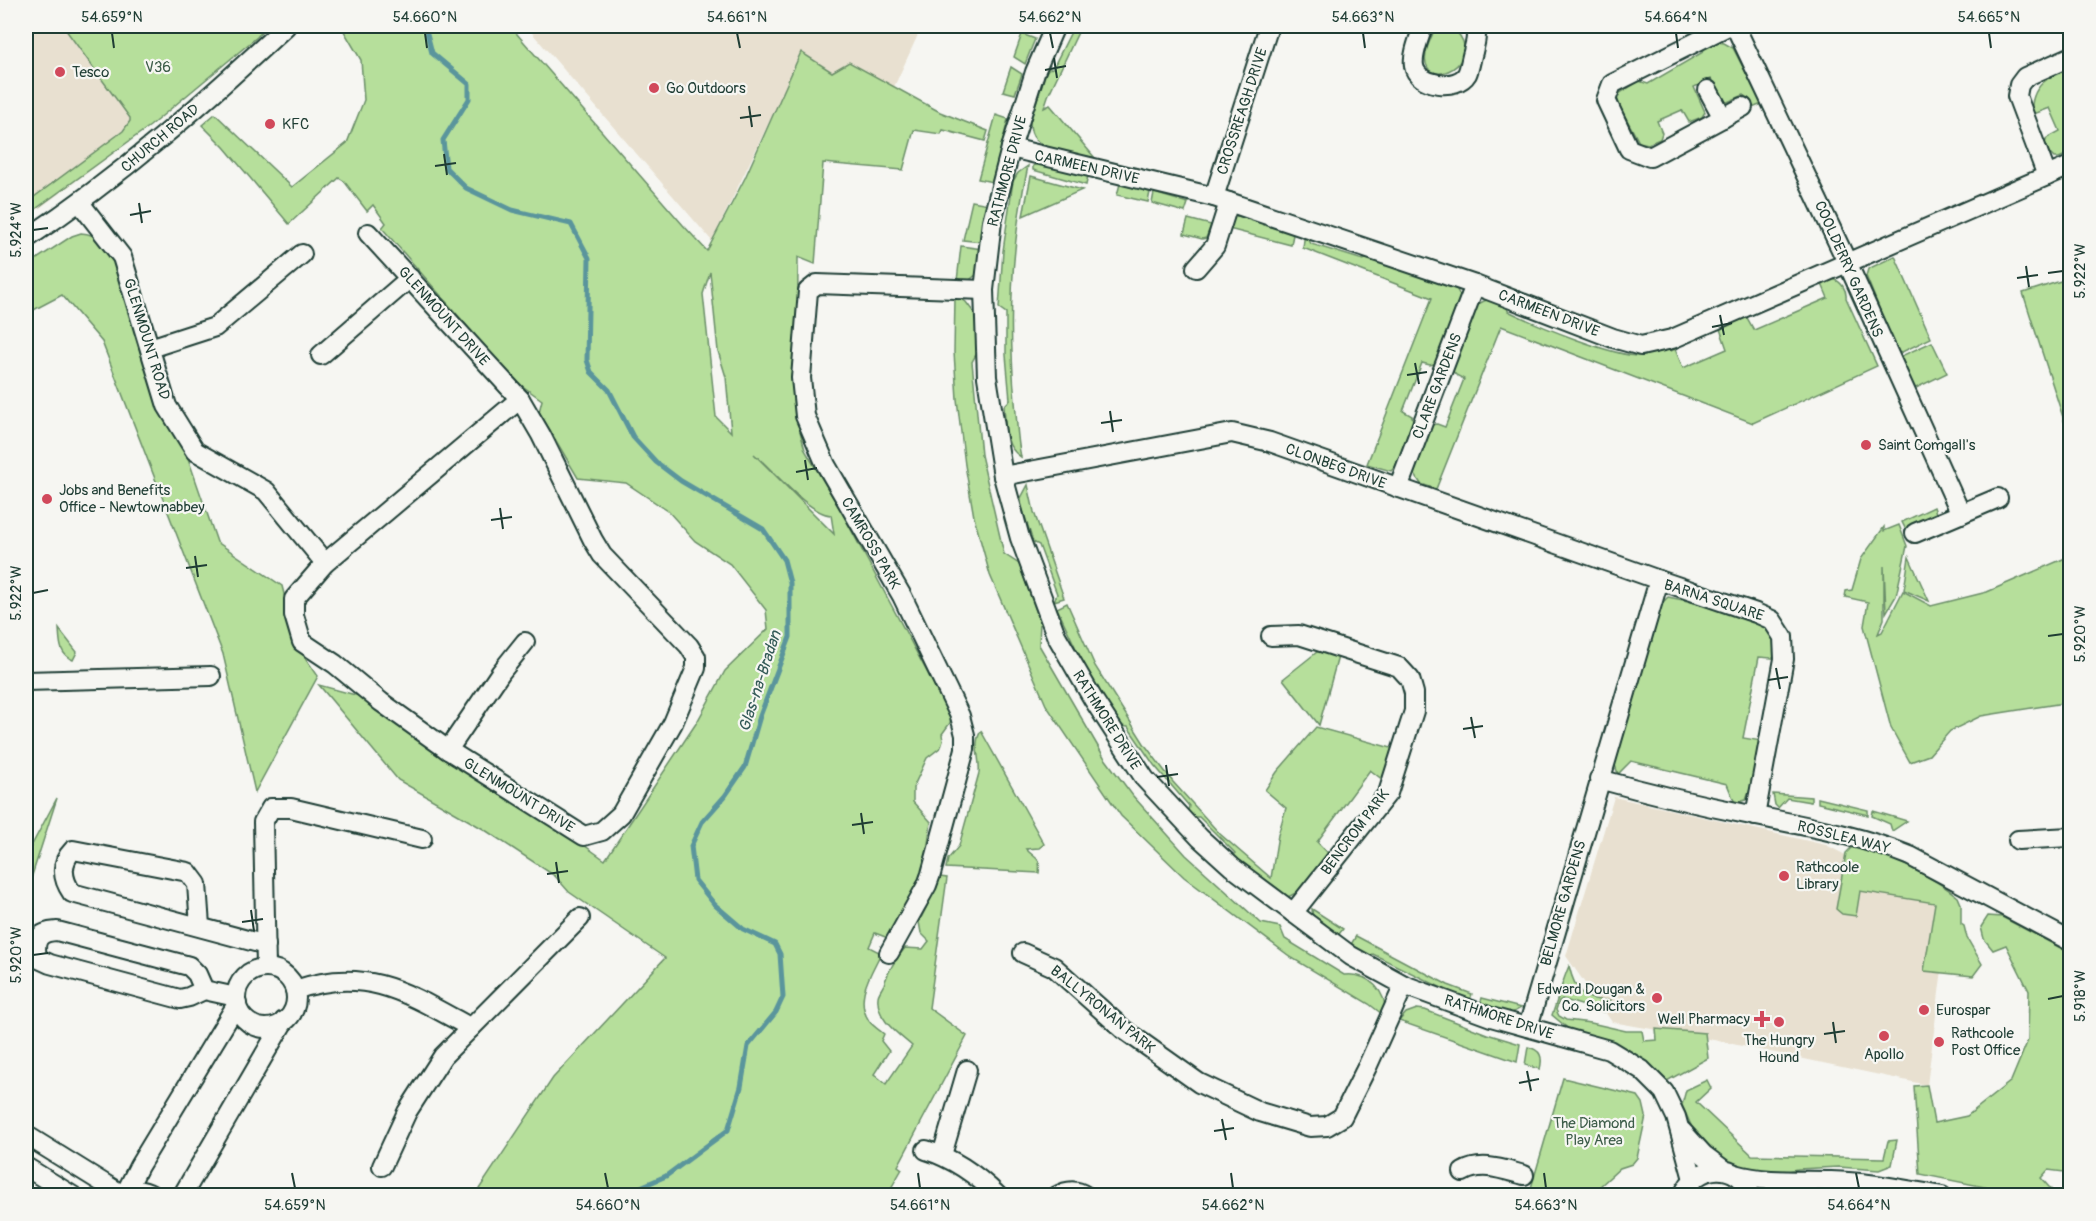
<svg xmlns="http://www.w3.org/2000/svg" width="2096" height="1221" font-family="Pangolin,sans-serif">
<rect width="100%" height="100%" fill="#f6f6f2"/>
<filter id="ink" filterUnits="userSpaceOnUse"><feTurbulence type="fractalNoise" baseFrequency=".0167" numOctaves="2"/><feDisplacementMap in="SourceGraphic" scale="12" xChannelSelector="R" yChannelSelector="G"/><feConvolveMatrix kernelMatrix="1 2 1 2 8 2 1 2 1" color-interpolation-filters="sRGB"/></filter>
<g filter="url(#ink)">
<g fill="#e8e0d0">
<path d="M26,26h48l76,100 -124,92z"/>
<path d="M526,26h396l-28,61 -45,-25 -16,10 -32,-20 -28,62 -61,127z"/>
<path d="M1614,797l212,48 124,63 -23,177 -218,-46 -97,-17 -46,-66z"/>
</g>
<g fill="#b6df9b" stroke="#6a8e68" stroke-width="1.5" fill-rule="evenodd">
<path d="M63,26h204l-10,11 -107,89 -124,90v-13l97,-72 7,-10v-3z"/>
<path d="M341,26h169l173,199 24,26 38,-73 56,-126 31,20 17,-10 91,50 48,19 -3,10 -42,-11 -2,4 -27,-4 -11,40 -80,-7 -8,101 -17,-7 -1,163 8,30 35,59 111,208 -1,6 -8,11 1,7 -2,6 -14,11 -14,30v14l18,20 -7,50 -36,66 -13,-5 -6,14 12,6c-10,21 -27,45 -12,68 4,5 10,9 15,13l-3,7 8,10 -15,23 12,10 26,-38c-15,-13 -36,-27 -34,-49 0,-4 4,-8 6,-13 5,-15 10,-22 21,-36l18,1 6,-8 -8,-8 -2,-11 16,-32 5,-13 7,1 -18,130 38,28 -69,130 4,3 -15,26h-412l78,-117 112,-120 -96,-66 -14,-16 -70,-46 -87,-50 -79,-95 62,17 224,158 92,-138 28,-51 43,-42 -2,-19 -36,-46 -35,-23 -27,-30 -42,-28 -48,-5 -39,-66 3,-12 -28,-20 -132,-152 4,-5 -13,-18 -6,6 -23,-30 -5,-3 -50,46 -65,-77 -22,-22 13,-11 77,73 55,-44 17,-43 -3,-40zM710,272l8,79 8,26 5,55 -15,-15 -13,-123zM754,454c18,15 55,60 77,61l3,19z"/>
<path d="M1074,26h7l-33,70 -4,12 6,-3 45,53c-16,-4 -48,-7 -59,-18 -5,-5 -6,-12 -6,-18l17,-53 6,-1z"/>
<path d="M1436,26c10,-1 18,1 24,10 21,31 -41,57 -34,16 2,-9 7,-18 10,-26z"/>
<path d="M1022,34l13,5 -10,25 -11,-7z"/>
<path d="M1710,41l14,2 9,5 29,56 -10,4 -8,-13 -19,8 -14,-24 -17,8 11,25 -3,5 -13,5 -7,-12 -25,11 5,12 -2,6 -12,5 -9,-2 -20,-37 -2,-8 3,-4 19,-12 9,3 55,-32 2,-6z"/>
<path d="M1011,67l11,7 -7,20 -12,-3z"/>
<path d="M2070,67v86l-11,5h-5l-4,-4 -5,-11 2,-5 13,-7 -10,-23 -16,6 -2,-2c-2,-26 18,-37 38,-45z"/>
<path d="M996,115l12,4 -15,63 -15,-3z"/>
<path d="M1040,163l48,13 -2,9 -53,-15v-4z"/>
<path d="M1028,166c-17,77 -20,157 -13,236 2,18 2,37 6,55 -18,-11 -15,-32 -17,-51l6,-6 -4,-45v-42l-7,-5 4,-57 10,-70 5,-8z"/>
<path d="M1031,176l51,14 -59,26z"/>
<path d="M1120,184l30,8 -2,10 -31,-7z"/>
<path d="M1154,193l34,10 -3,9 -33,-9z"/>
<path d="M972,201l17,3 -7,38 -19,-2z"/>
<path d="M1237,216l57,13 -3,16 -66,-17 6,-11z"/>
<path d="M1188,219l23,6 -5,13 -4,1 -18,-5z"/>
<path d="M1305,232l6,12 52,16 12,-4 78,26 8,16 -24,65 -7,2 -8,-2 -19,48 9,5 1,5 -15,43 -7,7 -24,-7 65,-166 -129,-50z"/>
<path d="M81,233c20,0 32,22 42,37l94,272 65,44 15,60 21,30 -63,116 -32,-138 -121,-312 -40,-47 -36,19v-48l46,-30z"/>
<path d="M961,246l21,3 -5,25 -10,8 -10,-1z"/>
<path d="M1895,256l36,82 -33,16 -32,-78 2,-7z"/>
<path d="M2070,278v161l-47,-146z"/>
<path d="M1833,279c8,2 14,11 13,19l31,68 -124,57 -252,-97 -65,163 -15,-5 -8,-12 17,-47 7,-1 8,3 19,-48 -8,-4 -4,-5 25,-65c12,-8 15,-6 29,-2l2,8c27,13 109,48 137,45l8,-8 16,-3 2,6 4,-2 8,19 44,-19 -7,-20 26,-13 8,14 74,-32 -6,-14z"/>
<path d="M955,298h5l6,4 12,16 2,29 -8,15 9,93 23,99 15,10 21,58 -1,23 65,112 29,39 53,59 75,68 19,4 5,12 59,36c26,-3 43,17 42,42l-17,-13 -77,-46 -108,-81 -63,-61 -75,-111 -56,-130 -16,-58 -9,-52 -8,-66 -3,-47z"/>
<path d="M1932,342l15,31 -33,16 -15,-32z"/>
<path d="M1028,485l6,27 30,86 -10,3 3,-7 -18,-49 -6,-3 -12,-38v-6z"/>
<path d="M1934,507l3,9 -31,14 -4,-8z"/>
<path d="M1899,525l8,21 -11,50 -10,17 -2,-47v53l-6,15 4,-2 21,-41 28,15 56,-14 83,-36v146l-89,14 -31,15 -21,24 -19,7 -19,-34 -27,-102 4,-24 -23,-5 1,-6 6,-1 9,-31 23,-32v4z"/>
<path d="M1909,557l20,44 -25,-11z"/>
<path d="M1668,597l20,4 70,20 17,16 9,22 -25,-2 -16,81 25,4 -22,58 -11,3 -8,-19 -96,-23 -13,13 -5,-15 45,-152z"/>
<path d="M1067,603l28,63 50,79 28,37 47,52 51,44 7,-43 8,-27 -21,-18 12,-18 39,-45 79,22 -12,31 -13,-10 -53,72 11,11c-12,17 -24,41 -46,46l-48,-40 1,-6 -36,-36h-6l-5,-6 1,-5 -35,-41 -26,-38 -7,-1 -32,-50 -32,-68z"/>
<path d="M59,629l18,23 -4,8c-14,-6 -13,-18 -14,-31z"/>
<path d="M1322,648l17,5 -20,72 -36,-46z"/>
<path d="M981,731l63,113 -5,4 -13,1c10,11 15,7 13,24l-93,-5 2,-9 11,-13 20,-73c2,-14 -7,-29 2,-42z"/>
<path d="M1773,794l38,3v5l-24,-4 -9,10 -3,-3z"/>
<path d="M57,798l-31,96v-38z"/>
<path d="M1818,798l50,12v5l-50,-12z"/>
<path d="M1873,811l34,10 -15,10 -2,-7 -18,-8z"/>
<path d="M1852,847c26,1 86,33 106,50l3,7v20l3,2 3,12 15,26 -9,12 -49,-5 11,-68 -75,-12 -4,25 -14,-2 -6,-5 10,-56z"/>
<path d="M1312,909l31,20 -7,9 -23,-18z"/>
<path d="M1988,916l14,1 68,36v183l-6,36 -16,-2 -7,8 15,17h-32l-104,-21 -6,-88 13,-1 7,38 33,-7 44,-35 17,-41 1,-49 -23,-46 -13,5 -9,-11 -3,-12z"/>
<path d="M1356,936l92,49 24,9 -4,11 -21,-8 -1,-7 -73,-36 -7,4 -16,-12z"/>
<path d="M1569,966c6,25 14,36 42,34v8l-8,4 -41,-13 -3,2 -3,9 3,6 7,4 25,3 35,8h16l2,10 13,-1 -1,-11 49,4 3,25 -50,28 -87,-55 -19,-16c6,-16 10,-33 17,-49z"/>
<path d="M1482,998l39,10 -11,6 -31,-6z"/>
<path d="M1417,1009l8,1 62,24 33,10 -3,18 -118,-41 7,-8z"/>
<path d="M1528,1047c13,3 15,10 12,22l-15,-4z"/>
<path d="M1563,1078l75,18 5,7 3,13 -9,42 -5,6 -12,4 -22,20 -14,7h-55z"/>
<path d="M1707,1080l4,8 -15,14 56,53 132,3 4,-17 9,-1 -5,25 -13,5 -40,-3 -41,2 -24,5 -25,-2 -37,-15 -14,-16 -16,-36 4,-15z"/>
</g>
<g fill="none" stroke-linecap="round" stroke-linejoin="round">
<path stroke="#5a959c" stroke-width="5" d="M425,26l7,27 37,31v15l-26,41 3,28 20,20 46,22 59,14 18,34 -2,102 4,12 18,18 24,47 23,25 25,19 82,48 21,31 6,23v54l-30,79 -15,51 -20,29 -23,26 -11,24 4,34 20,25 28,24 32,15 5,10 3,43 -7,15 -28,34 -7,41 -13,43 -62,46 -46,20"/>
<g stroke="#1f3d34" stroke-width="22">
<g id="minor">
<path d="M1055,26l-20,46 -24,76 -19,73 -8,69 3,87 16,99 17,62 36,97 37,64 52,80 55,59 32,29 119,89 53,29 87,32 118,33 33,20 22,22 12,25 17,62"/>
<path d="M1423,26c-3,11 -11,28 -9,40 3,20 43,25 53,8 3,-6 4,-16 6,-22 2,-10 6,-18 -1,-26"/>
<path d="M1728,26l-116,58 -6,16 23,49 21,8 93,-50"/>
<path d="M1735,26l112,236 114,252"/>
<path d="M1708,90l15,28"/>
<path d="M1011,148l203,49 261,88 138,53 28,8 31,-7 398,-173"/>
<path d="M2047,176l-30,-80 2,-11 6,-8 45,-20"/>
<path d="M1214,197l55,-171"/>
<path d="M80,203l42,54 45,149 28,45 71,40 59,72"/>
<path d="M368,233l152,166"/>
<path d="M26,239c95,-63 177,-135 260,-213"/>
<path d="M1196,268l19,-22 14,-44"/>
<path d="M150,348l65,-21 87,-73"/>
<path d="M321,355l89,-77"/>
<path d="M520,399l21,36 52,105 9,15 87,91 7,11v11l-23,55 -52,91 -19,17 -18,5 -136,-86 -67,-48 -46,-38 -33,-22 -8,-27v-16l31,-36z"/>
<path d="M1003,476l229,-43 38,9 389,138 97,33 16,7 11,17 1,22 -29,157"/>
<path d="M1398,488l77,-203"/>
<path d="M1915,533l83,-35"/>
<path d="M1271,636l28,-1 100,32 11,12 4,14v18l-26,82 -95,120"/>
<path d="M26,681l185,-5"/>
<path d="M448,750l53,-78 24,-30"/>
<path d="M1599,779c50,14 101,26 152,36 54,11 108,20 159,41l160,85"/>
<path d="M2018,840l52,-3"/>
<path d="M200,926l-3,-42 -9,-12 -115,-22c-13,13 -11,29 -1,43l194,52"/>
<path d="M889,953l38,-68 4,-11 34,-125v-14l-5,-19 -58,-120 -76,-131 -21,-49 -4,-38 7,-87 9,-7 167,6"/>
<path d="M1023,953l31,14 69,62 76,54 61,29 50,15 17,-1 15,-9 26,-52 36,-80"/>
<path d="M266,968l-3,-146 8,-14h20l131,31"/>
<circle cx="266" cy="998" r="30"/>
<path d="M204,990l-7,-16 -8,-8 -132,-35c-19,1 -23,9 -20,27l13,6 130,35 9,-2 15,-7 32,7"/>
<path d="M295,990c72,-25 114,4 176,38"/>
<path d="M1528,1027l131,-447"/>
<path d="M1682,1131l22,24 20,15"/>
<path d="M26,1135l95,59"/>
<path d="M926,1150c29,9 51,25 72,46"/>
<path d="M942,1155l25,-85"/>
<path d="M382,1166l25,-54 36,-56 137,-138"/>
<path d="M26,1167l47,29"/>
<path d="M1463,1172c19,-11 41,-2 61,3"/>
<path d="M1735,1174c32,9 64,6 96,7 38,1 74,9 111,15"/>
<path d="M126,1192l13,-26 98,-162"/>
<path d="M120,1196c11,-8 22,-7 34,0"/>
<path d="M182,1196l102,-175"/>
<path d="M1057,1196c10,-6 19,-7 29,0"/>
<path d="M1683,1196c12,-34 58,-36 68,0"/>
<path d="M1781,1196l28,-11"/>
</g>
</g>
<use href="#minor" stroke="#f6f6f2" stroke-width="18"/>
</g>
</g>
<path fill="none" stroke="#1f3d34" stroke-width="2" d="M112,33l2,15M425,33l2,15M737,33l3,15M1050,33l3,15M1363,33l2,15M1676,33l2,15M1989,33l2,15M1054,58l3,20M1045,70l21,-4M749,106l3,21M740,118l21,-3M444,154l3,21M435,166l21,-3M139,203l3,20M130,215l21,-4M33,230l15,-2M2026,266l3,21M2048,273l15,-2M2017,278l21,-3M1720,315l4,20M1712,327l20,-4M1415,363l4,21M1407,375l20,-3M1110,411l3,21M1101,423l21,-3M805,460l3,20M796,472l21,-4M500,508l3,21M491,520l21,-3M195,556l3,21M186,568l21,-3M33,593l15,-3M2048,636l15,-2M1776,668l4,21M1768,680l20,-3M1471,717l4,21M1463,729l20,-3M1166,765l3,21M1157,777l21,-3M861,813l3,21M852,825l21,-3M556,862l3,21M547,874l21,-3M251,910l3,21M242,922l21,-3M33,955l15,-2M2048,999l15,-3M1833,1022l3,21M1824,1034l21,-3M1527,1071l4,20M1519,1083l20,-4M1222,1119l4,21M1214,1131l20,-3M292,1173l3,15M605,1173l3,15M918,1173l2,15M1231,1173l2,15M1544,1173l2,15M1856,1173l3,15"/>
<g fill="#d1495b" stroke="#f6f6f2" stroke-width="2">
<circle cx="60" cy="72" r="6"/>
<circle cx="654" cy="88" r="6"/>
<circle cx="270" cy="124" r="6"/>
<circle cx="1866" cy="445" r="6"/>
<circle cx="47" cy="499" r="6"/>
<circle cx="1784" cy="876" r="6"/>
<circle cx="1657" cy="998" r="6"/>
<circle cx="1924" cy="1010" r="6"/>
<path d="M1759 1010h6v6h6v6h-6v6h-6v-6h-6v-6h6z"/>
<circle cx="1779" cy="1022" r="6"/>
<circle cx="1884" cy="1036" r="6"/>
<circle cx="1939" cy="1042" r="6"/>
</g>
<g text-anchor="middle" stroke-width="4.5" stroke-linejoin="round" paint-order="stroke">
<g font-size="15" fill="#3d5d49" stroke="#f6f6f2">
<text x="158" y="72">V36</text>
<text x="1594" y="1128">The Diamond<tspan x="1594" dy="17">Play Area</tspan></text>
</g>
<g font-size="15" fill="#1f3d34" stroke="#f6f6f2" text-anchor="start">
<text x="72" y="77">Tesco</text>
<text x="666" y="93">Go Outdoors</text>
<text x="282" y="129">KFC</text>
<text x="1878" y="450">Saint Comgall's</text>
<text x="59" y="495">Jobs and Benefits<tspan x="59" dy="17">Office - Newtownabbey</tspan></text>
<text x="1796" y="872">Rathcoole<tspan x="1796" dy="17">Library</tspan></text>
<text x="1645" y="994" text-anchor="end">Edward Dougan &amp;<tspan x="1645" dy="17">Co. Solicitors</tspan></text>
<text x="1936" y="1015">Eurospar</text>
<text x="1750" y="1024" text-anchor="end">Well Pharmacy</text>
<text x="1951" y="1038">Rathcoole<tspan x="1951" dy="17">Post Office</tspan></text>
<text x="1779" y="1045" text-anchor="middle">The Hungry<tspan x="1779" dy="17">Hound</tspan></text>
<text x="1884" y="1059" text-anchor="middle">Apollo</text>
</g>
<g font-size="15" fill="#1f3d34" stroke="#f6f6f2">
<text transform="translate(1242 111) rotate(-72)" y="5">CROSSREAGH DRIVE</text>
<text transform="translate(160 138) rotate(-40)" y="5">CHURCH ROAD</text>
<text transform="translate(1087 167) rotate(13)" y="5">CARMEEN DRIVE</text>
<text transform="translate(1007 171) rotate(-75)" y="5">RATHMORE DRIVE</text>
<text transform="translate(1849 269) rotate(66)" y="5">COOLDERRY GARDENS</text>
<text transform="translate(1549 313) rotate(21)" y="5">CARMEEN DRIVE</text>
<text transform="translate(444 316) rotate(48)" y="5">GLENMOUNT DRIVE</text>
<text transform="translate(147 339) rotate(73)" y="5">GLENMOUNT ROAD</text>
<text transform="translate(1437 386) rotate(-69)" y="5">CLARE GARDENS</text>
<text transform="translate(1336 466) rotate(20)" y="5">CLONBEG DRIVE</text>
<text transform="translate(871 543) rotate(60)" y="5">CAMROSS PARK</text>
<text transform="translate(1714 600) rotate(18)" y="5">BARNA SQUARE</text>
<text transform="translate(1107 720) rotate(58)" y="5">RATHMORE DRIVE</text>
<text transform="translate(519 795) rotate(32)" y="5">GLENMOUNT DRIVE</text>
<text transform="translate(1355 832) rotate(-53)" y="5">BENCROM PARK</text>
<text transform="translate(1844 837) rotate(14)" y="5">ROSSLEA WAY</text>
<text transform="translate(1563 903) rotate(-74)" y="5">BELMORE GARDENS</text>
<text transform="translate(1103 1009) rotate(39)" y="5">BALLYRONAN PARK</text>
<text transform="translate(1499 1017) rotate(18)" y="5">RATHMORE DRIVE</text>
</g>
<g font-size="16" font-style="italic" fill="#335a57" stroke="#f6f6f2">
<text transform="translate(759 681) rotate(-72)" y="6">Glas-na-Bradan</text>
</g>
</g>
<rect width="2096" height="1221" fill="none" stroke="#f6f6f2" stroke-width="66"/>
<rect x="33" y="33" width="2030" height="1155" fill="none" stroke="#1f3d34" stroke-width="2"/>
<g font-size="15" text-anchor="middle" fill="#1f3d34">
<text x="112" y="22">54.659°N</text>
<text x="425" y="22">54.660°N</text>
<text x="737" y="22">54.661°N</text>
<text x="1050" y="22">54.662°N</text>
<text x="1363" y="22">54.663°N</text>
<text x="1676" y="22">54.664°N</text>
<text x="1989" y="22">54.665°N</text>
<text transform="translate(16 230) rotate(-90)" y="5">5.924°W</text>
<text transform="translate(2080 271) rotate(-90)" y="5">5.922°W</text>
<text transform="translate(16 593) rotate(-90)" y="5">5.922°W</text>
<text transform="translate(2080 634) rotate(-90)" y="5">5.920°W</text>
<text transform="translate(16 955) rotate(-90)" y="5">5.920°W</text>
<text transform="translate(2080 996) rotate(-90)" y="5">5.918°W</text>
<text x="295" y="1210">54.659°N</text>
<text x="608" y="1210">54.660°N</text>
<text x="920" y="1210">54.661°N</text>
<text x="1233" y="1210">54.662°N</text>
<text x="1546" y="1210">54.663°N</text>
<text x="1859" y="1210">54.664°N</text>
</g>
</svg>
